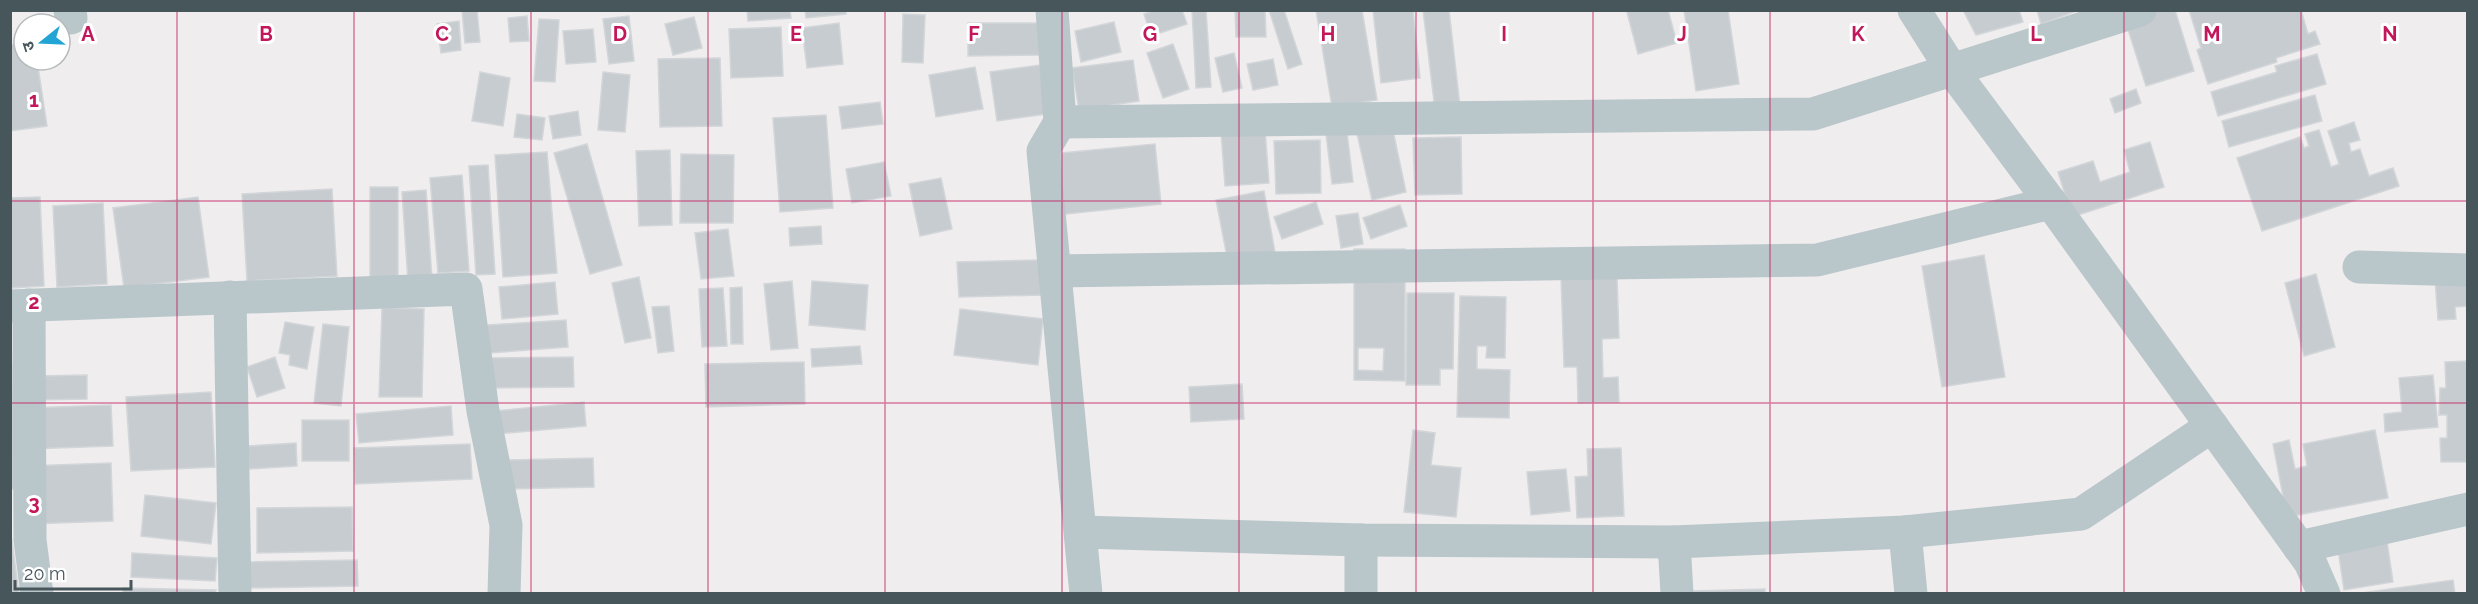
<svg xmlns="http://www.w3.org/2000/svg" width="2478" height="604" font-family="Raleway,'Noto Sans Devanagari',sans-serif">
<rect width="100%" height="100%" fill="#f0edee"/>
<g fill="#c7ccd0" stroke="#d2d6d9" stroke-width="1.5" fill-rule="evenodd">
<path d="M462,10h15l3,32 -15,1z"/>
<path d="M747,10h43l1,8 -43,3z"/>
<path d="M805,10h41v4l-40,4z"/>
<path d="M1156,10h26l5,14 -36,12 -7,-22z"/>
<path d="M1192,10h14l5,77 -15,1z"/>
<path d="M1235,10h30l1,27h-30z"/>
<path d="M1269,10h15l18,54 -14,5z"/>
<path d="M1316,10h46l15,90 -45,7z"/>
<path d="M1373,10h40l7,68 -39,5z"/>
<path d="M1423,10h26l11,96 -25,4z"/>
<path d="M1630,10h38l9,33 -39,11 -11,-42z"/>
<path d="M1684,10h44l11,74 -43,7z"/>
<path d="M1963,10h56l4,12 -47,13z"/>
<path d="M2037,10h42l-38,14z"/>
<path d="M2155,10h20l19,61 -48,15 -21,-66z"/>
<path d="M2189,10h112l7,24 7,-3 5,13 -44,14 1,4 -69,22 -11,-34 4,-2z"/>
<path d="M903,14l22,1 -2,48 -21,-1z"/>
<path d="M527,16l2,25 -19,1 -2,-24z"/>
<path d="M629,16l5,45 -25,3 -6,-45z"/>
<path d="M694,17l8,31 -29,7 -8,-31z"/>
<path d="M539,19l20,1 -4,62 -21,-1z"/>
<path d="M459,21l2,29 -20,3 -4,-29z"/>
<path d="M1114,22l7,30 -40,10 -6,-31z"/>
<path d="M839,23l4,41 -36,4 -5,-40z"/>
<path d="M968,23h72l-1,32 -71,1z"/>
<path d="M781,27l2,49 -52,2 -2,-49z"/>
<path d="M593,29l3,33 -30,2 -3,-33z"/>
<path d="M24,43v17h13l10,66 -37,5v-86z"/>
<path d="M1173,44l16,45 -26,9 -16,-45z"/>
<path d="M1234,53l8,35 -19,4 -8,-34z"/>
<path d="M2317,54l9,30 -108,32 -7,-24 66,-20 -2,-6z"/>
<path d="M720,58l2,68 -62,1 -2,-68z"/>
<path d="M1273,59l5,26 -25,5 -6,-26z"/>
<path d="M1133,60l6,41 -60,9 -7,-42z"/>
<path d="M1040,65l6,49 -49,7 -7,-49z"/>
<path d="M975,67l8,42 -47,8 -7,-42z"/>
<path d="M480,72l30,6 -7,48 -31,-5z"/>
<path d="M603,72l27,3 -5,57 -27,-2z"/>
<path d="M2136,89l5,14 -26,10 -5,-14z"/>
<path d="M2315,95l7,26 -93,26 -7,-26z"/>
<path d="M880,102l3,22 -41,5 -3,-22z"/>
<path d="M578,111l3,24 -28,4 -4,-23z"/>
<path d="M517,114l28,4 -3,22 -28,-3z"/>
<path d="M826,115l7,93 -53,4 -7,-94z"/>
<path d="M1391,121l15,71 -34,8 -16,-71z"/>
<path d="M2354,122l6,18 -11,3 2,9 9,-3 9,27 24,-8 6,18 -137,45 -25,-73 63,-21 4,11 5,-2 -4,-12 14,-4 12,37 8,-3 -11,-33z"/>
<path d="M1265,129l4,54 -44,3 -4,-54z"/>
<path d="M1347,132l6,50 -21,2 -6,-50z"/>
<path d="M1461,137l1,57 -47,1 -2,-57z"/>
<path d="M1320,140l1,53 -45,1 -2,-53z"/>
<path d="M2150,142l14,45 -92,30 -14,-45 35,-11 7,21 30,-10 -6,-22z"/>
<path d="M587,144l35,121 -32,9 -36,-121z"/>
<path d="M1155,144l6,60 -104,11 -6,-61z"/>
<path d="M670,150l2,75 -33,1 -3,-75z"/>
<path d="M547,152l10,121 -54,4 -8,-122z"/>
<path d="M681,154l53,1 -1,68h-53z"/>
<path d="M884,162l7,34 -39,7 -6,-34z"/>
<path d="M488,165l7,109 -19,1 -7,-109z"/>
<path d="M462,175l7,96 -31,2 -8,-95z"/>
<path d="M941,178l11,51 -32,7 -11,-52z"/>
<rect x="370" y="187" width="28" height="95"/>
<path d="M332,189l5,87 -90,5 -5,-87z"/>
<path d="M426,190l6,90 -24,2 -6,-90z"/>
<path d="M1264,191l12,67 -47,9 -13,-67z"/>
<path d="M40,197l4,89 -34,2v-90z"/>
<path d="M198,197l11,80 -85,11 -11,-80z"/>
<path d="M1316,202l7,22 -41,15 -8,-22z"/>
<path d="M103,203l4,81 -50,3 -4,-81z"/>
<path d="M1400,205l7,21 -36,13 -8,-21z"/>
<path d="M1358,213l5,31 -22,4 -5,-32z"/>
<path d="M821,226l1,18 -32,2 -1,-18z"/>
<path d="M728,229l6,47 -33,3 -6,-46z"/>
<path d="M1354,249h51v132l-51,-1zM1358,348h26l-1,23 -25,-1z"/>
<path d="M1984,255l21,122 -63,10 -20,-121z"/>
<path d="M1041,260l1,35 -83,2 -2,-35z"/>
<path d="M2316,274l19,73 -31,9 -19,-73z"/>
<path d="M1617,276l2,62 -17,1 1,39 15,-1 1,25 -41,1 -1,-36h-13l-3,-90z"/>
<path d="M639,277l12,61 -26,5 -13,-60z"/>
<path d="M2468,277v29l-13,1 1,12 -18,1 -3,-40z"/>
<path d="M792,281l6,67 -27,2 -7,-66z"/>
<path d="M812,281l56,4 -3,45 -56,-5z"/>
<path d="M555,282l3,32 -56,5 -3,-32z"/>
<path d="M742,287l1,57h-12l-1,-56z"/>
<path d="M723,288l4,58 -25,1 -3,-58z"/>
<path d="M1407,293h47l-1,76h-13v16h-34z"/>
<path d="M1460,296l46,1 -1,61h-19l1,-12h-10v23l33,1 -1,48 -52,-1z"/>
<path d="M669,306l5,45 -16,2 -6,-46z"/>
<path d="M382,308l42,1 -2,88h-43z"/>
<path d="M960,309l83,10 -5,46 -84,-10z"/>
<path d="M566,320l2,27 -79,6 -2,-28z"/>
<path d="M10,322l8,167h-8z"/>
<path d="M285,322l29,5 -7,42 -18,-4 1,-10 -11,-2z"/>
<path d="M323,324l26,3 -8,79 -27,-3z"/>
<path d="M860,346l2,18 -50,3 -1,-18z"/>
<path d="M275,357l10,31 -28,9 -10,-30z"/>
<path d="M573,357l1,30 -81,1 -1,-30z"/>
<path d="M2468,361v101h-27l-1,-24h7v-23h-8l1,-27h6l-1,-26z"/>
<path d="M804,362l1,42 -99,3 -1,-43z"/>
<path d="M87,375v24l-51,1v-24z"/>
<path d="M2433,375l5,52 -53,5 -1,-18 18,-2 -3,-34z"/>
<path d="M1242,384l2,35 -53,3 -2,-35z"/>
<path d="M211,392l4,75 -84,4 -5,-74z"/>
<path d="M584,402l2,24 -89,8 -2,-23z"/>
<path d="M111,405l2,41 -85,3 -2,-41z"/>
<path d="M451,406l2,29 -94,8 -3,-29z"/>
<rect x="302" y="420" width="47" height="41"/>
<path d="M1413,430l22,3 -4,32 30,3 -5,49 -52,-5z"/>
<path d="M2375,430l13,68 -101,19 -14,-73 16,-4 6,29 12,-3 -4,-22z"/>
<path d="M296,443l1,23 -48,3 -1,-23z"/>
<path d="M470,444l2,35 -117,5 -1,-36z"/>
<path d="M1621,448l3,68 -47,2 -2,-41 13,-1 -1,-27z"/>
<path d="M593,458l1,29 -86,2 -1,-29z"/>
<path d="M111,463l2,58 -84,3 -3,-58z"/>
<path d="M1566,469l4,42 -39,4 -4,-43z"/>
<path d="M145,495l71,8 -5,41 -70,-8z"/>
<path d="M352,507l1,44 -96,2v-45z"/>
<path d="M10,527l9,67h-9z"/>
<path d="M2387,541l6,41 -49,8 -6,-41z"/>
<path d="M132,553l85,5 -2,23 -84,-4z"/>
<path d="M357,560l1,26 -110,2 -1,-26z"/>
<path d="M2453,580l2,14h-101z"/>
<path d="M123,588l93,2 -1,4h-92z"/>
<path d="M1765,589v5h-73v-3z"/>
</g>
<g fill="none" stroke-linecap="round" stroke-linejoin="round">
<g stroke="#b9c6ca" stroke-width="33">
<path d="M70,10l1,8"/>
<path d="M1052,10l8,112 -17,29 43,443"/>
<path d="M1914,10l38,60 99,133 259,359 14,32"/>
<path d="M1060,122l753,-8 327,-104"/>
<path d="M2359,267l109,3"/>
<path d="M1055,271l762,-11 234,-57"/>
<path d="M230,297l5,297"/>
<path d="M29,305l1,235 7,54"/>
<path d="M10,306l456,-17 17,122 23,114 -2,69"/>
<path d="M1081,532l280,8 313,2 231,-10 176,-18 131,-88"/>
<path d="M1905,532l6,62"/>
<path d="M1674,542l3,52"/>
<path d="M2299,547l169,-38"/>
<path d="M1361,594v-54"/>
</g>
</g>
<path fill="none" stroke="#c2185b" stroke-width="1.5" stroke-opacity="0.55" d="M177,10v584M354,10v584M531,10v584M708,10v584M885,10v584M1062,10v584M1239,10v584M1416,10v584M1593,10v584M1770,10v584M1947,10v584M2124,10v584M2301,10v584M10,201h2458M10,403h2458"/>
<g font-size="20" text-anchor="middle" font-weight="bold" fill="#c2185b" stroke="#fff" stroke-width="6" stroke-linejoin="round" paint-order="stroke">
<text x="88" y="41">A</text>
<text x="266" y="41">B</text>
<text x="442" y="41">C</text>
<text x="620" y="41">D</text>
<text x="796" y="41">E</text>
<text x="974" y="41">F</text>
<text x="1150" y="41">G</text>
<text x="1328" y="41">H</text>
<text x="1504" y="41">I</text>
<text x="1682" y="41">J</text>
<text x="1858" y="41">K</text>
<text x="2036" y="41">L</text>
<text x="2212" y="41">M</text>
<text x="2390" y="41">N</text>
<text x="34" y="107">1</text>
<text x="34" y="309">2</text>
<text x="34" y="510">3</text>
</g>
<rect width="2478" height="604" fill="none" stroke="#47565a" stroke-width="24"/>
<g transform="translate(42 42) rotate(252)"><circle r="28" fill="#ffffff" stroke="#b5bbbd" stroke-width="1.5"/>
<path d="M0-4.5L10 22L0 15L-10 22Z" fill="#22a4d5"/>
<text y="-9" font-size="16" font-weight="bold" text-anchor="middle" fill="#47565a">उ</text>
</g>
<path d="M15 580v9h116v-9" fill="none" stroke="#47565a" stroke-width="3"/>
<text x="24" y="580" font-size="18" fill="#47565a" stroke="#ffffff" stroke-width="4.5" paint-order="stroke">20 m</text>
</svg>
